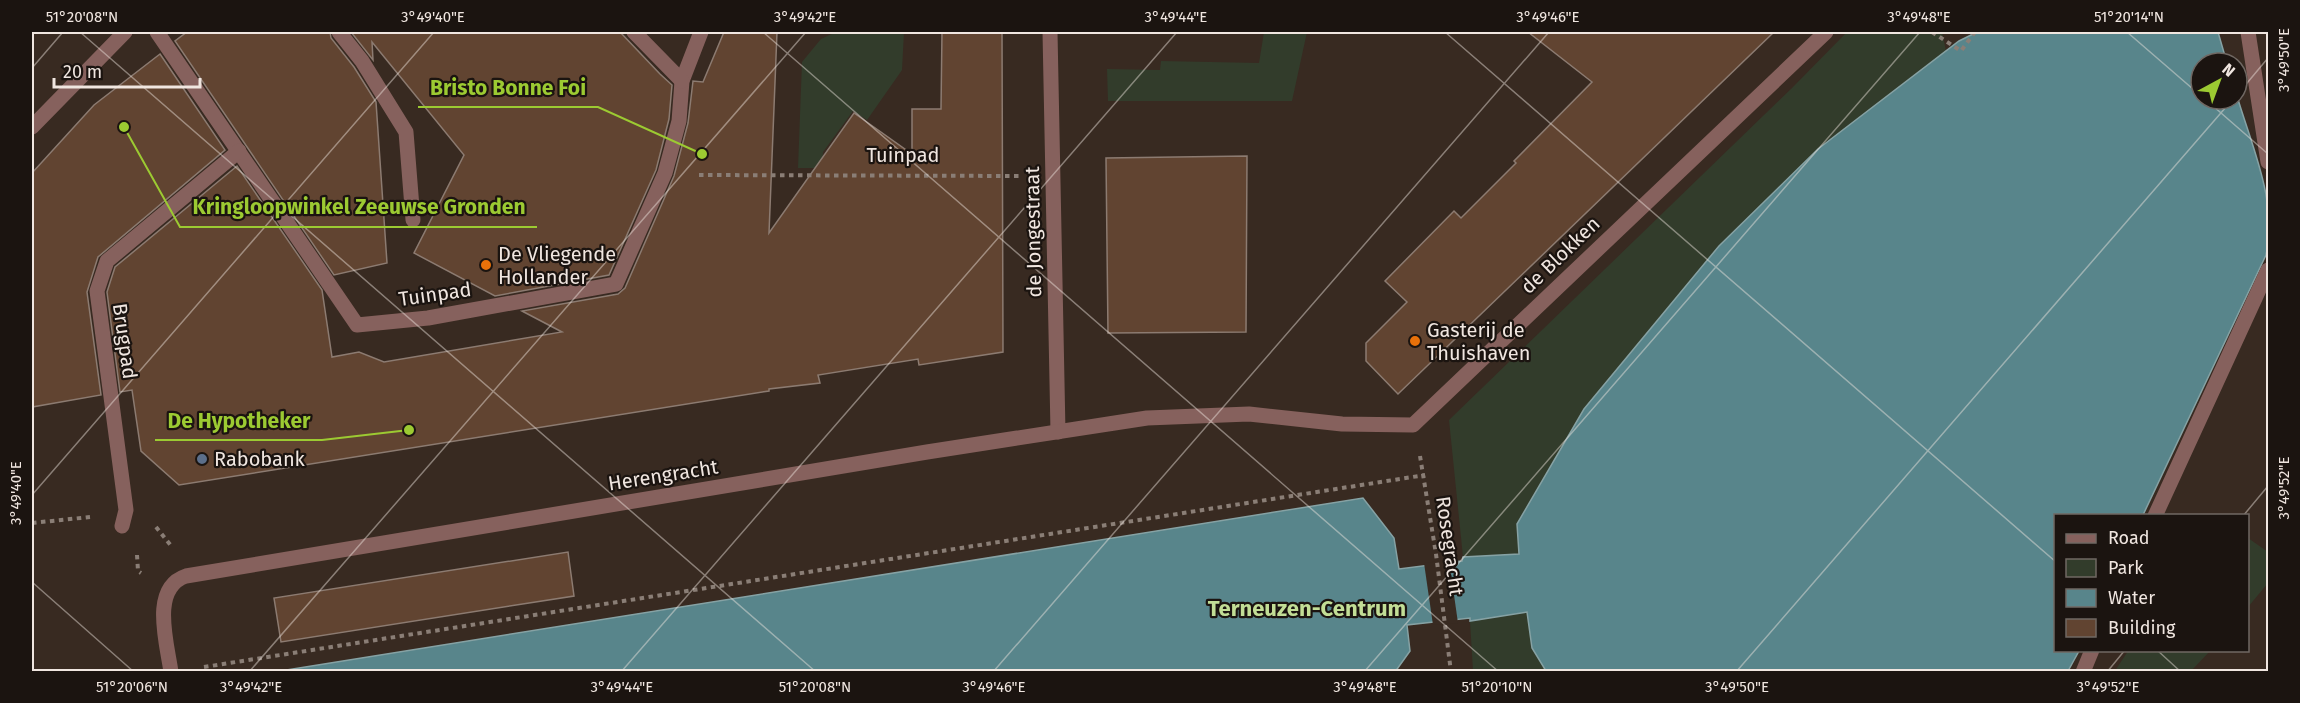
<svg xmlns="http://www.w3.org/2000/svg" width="2300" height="703" font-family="'Fira Sans',sans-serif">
<rect width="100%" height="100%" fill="#382a21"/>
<g fill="#323c2b">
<path d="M836,32h68l-2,38 -35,50 -14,-9 -30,41 -1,16h-24l4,-106 19,-23z"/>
<path d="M1264,32h43l-15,69h-184l-1,-32 53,1 1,-9 98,2z"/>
<path d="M1847,32h95l4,19 -128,98 -99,97 -135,163 -67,115 3,30 -57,3 -14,-137 343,-332z"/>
<path d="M2248,538l20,14v31l-20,24z"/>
<path d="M1527,612l5,36 14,23h-73l-3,-50z"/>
<path d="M2128,651v-1l82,1 -19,20h-76z"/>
</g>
<path fill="#58858b" stroke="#86a2a4" stroke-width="1.5" d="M1977,32h241l9,31h-26v36h36v-3c15,51 41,106 29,159l-123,260 -87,1v134l23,1 -11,20h-522l-14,-23 -5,-36 -57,9v-3l-63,7 3,26 -15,21h-1121l1089,-174 31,40 5,31 63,-8 1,-4 56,-3 -2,-30 67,-115 135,-163 99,-97 141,-108z"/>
<path fill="#382a21" d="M1449,560l9,63 -25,2 -9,-62z"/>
<g fill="#614431" stroke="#8c7b71" stroke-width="1.5">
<path d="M187,32h143l1,6 23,29 22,35 11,161 -53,12 -159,-234z"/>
<path d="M351,32h269l40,42 12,11 -3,34 -13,51 -47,105 -114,21 -81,-43 50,-98 -92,-113 1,18z"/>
<path d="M724,32h53l-8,201 85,-120 58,41v-45h29l1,-77h60l1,320 -84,13 -1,-6 -100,16 2,8 -51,6v2l-590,94 -38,-34 -9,-61 -12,2 -13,-100 8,-25 122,-101 85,124 10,67 27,-5 25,10 178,-30 -40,-21 96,-17 7,-6 49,-112 14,-53 5,-42 10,1z"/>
<path d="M1528,32h246l-376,362 -32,-33v-18l41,-41 -22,-21 69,-70 7,7 55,-55 -2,-2 78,-79z"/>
<path d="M160,54l65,96 -127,107 -11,35 14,103 -69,12v-234l62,-68z"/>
<path d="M1247,156l-1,176 -138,1 -2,-175z"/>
<path d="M568,552l6,44 -293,46 -7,-44z"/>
</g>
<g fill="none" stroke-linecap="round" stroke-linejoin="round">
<g stroke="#8a7e76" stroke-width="4" stroke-dasharray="4.5 4.5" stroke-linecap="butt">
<path d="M1932,32l29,19 14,-19"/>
<path d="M699,175l322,1"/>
<path d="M1420,456l16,98 15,118"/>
<path d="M32,523l58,-6"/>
<path d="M156,527l16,20"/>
<path d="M137,555l1,16 3,2"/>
<path d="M204,667l1221,-192"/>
</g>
<g stroke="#86615d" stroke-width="15">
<path d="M157,32l200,293 71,-7 188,-34 49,-111 14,-52 3,-40 19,-49"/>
<path d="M339,32l23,29 44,71 7,88"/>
<path d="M634,32l48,49"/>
<path d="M2248,32l20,130"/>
<path d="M32,127l93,-95"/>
<path d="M2155,516l113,-246"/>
<path d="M122,526l4,-16 -29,-219 10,-30 132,-110"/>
<path d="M2083,672l9,-22"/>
</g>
<g stroke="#86615d" stroke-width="15">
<path d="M1050,32l8,400"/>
<path d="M171,672c-4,-29 -21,-84 15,-96l741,-124 220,-34 102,-4 93,10 71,1 413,-393"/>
</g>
</g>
<path fill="none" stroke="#f0e6e0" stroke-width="1.5" stroke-opacity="0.45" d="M80,32l736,640M763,32l736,640M1445,32l611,530M2127,32l74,64M32,68l31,-36M2237,95l31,-37M2205,99l63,55M32,495l402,-463M2243,516l25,-30M32,582l102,90M2157,650l24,22M249,672l557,-640M621,672l556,-640M993,672l556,-640M1364,672l556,-640M1736,672l497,-573M2107,672l18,-22"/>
<g fill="#e8710a" stroke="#1b1410" stroke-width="2">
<circle cx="486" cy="265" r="6"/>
<circle cx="1415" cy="341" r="6"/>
</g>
<circle fill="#5c6f8a" stroke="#1b1410" stroke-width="2" cx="202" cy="459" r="6"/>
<g text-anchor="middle" stroke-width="4.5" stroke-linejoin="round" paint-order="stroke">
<g font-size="20" fill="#f0e6e0" stroke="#1b1410">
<text x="903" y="162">Tuinpad</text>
<text transform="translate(1033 232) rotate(-91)" y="7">de Jongestraat</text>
<text transform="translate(1560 255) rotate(-44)" y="7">de Blokken</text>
<text transform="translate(435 294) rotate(-8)" y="7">Tuinpad</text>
<text transform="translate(125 341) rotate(82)" y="7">Brugpad</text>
<text transform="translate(663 475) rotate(-9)" y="7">Herengracht</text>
<text transform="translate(1450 546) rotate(82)" y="7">Rosegracht</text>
</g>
<g font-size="20" fill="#f0e6e0" stroke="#1b1410" text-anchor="start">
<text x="498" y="261">De Vliegende<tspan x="498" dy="23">Hollander</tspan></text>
<text x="1427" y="337">Gasterij de<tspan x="1427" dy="23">Thuishaven</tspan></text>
<text x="214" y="466">Rabobank</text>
</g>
<g font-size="22" font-weight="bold" fill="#c2de96" stroke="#1b1410">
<text x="1307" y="616">Terneuzen-Centrum</text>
</g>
</g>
<path fill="none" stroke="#9cca32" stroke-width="2" d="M702 154L598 107H418M124 127L180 227H537M409 430L322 440H155"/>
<g fill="#9cca32" stroke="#1b1410" stroke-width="2">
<circle cx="702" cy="154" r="6"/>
<circle cx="124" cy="127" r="6"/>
<circle cx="409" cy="430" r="6"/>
</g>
<g font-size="21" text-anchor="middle" font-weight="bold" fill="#9cca32" stroke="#1b1410" stroke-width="4.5" stroke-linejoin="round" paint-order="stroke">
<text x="508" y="95">Bristo Bonne Foi</text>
<text x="359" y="214">Kringloopwinkel Zeeuwse Gronden</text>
<text x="239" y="428">De Hypotheker</text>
</g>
<rect width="2300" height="703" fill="none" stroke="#1b1410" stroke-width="66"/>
<rect x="2054" y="514" width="195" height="138" fill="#1b1410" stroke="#706863" stroke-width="1.5"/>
<rect x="2066" y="534" width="30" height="9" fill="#86615d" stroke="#706863" stroke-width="1.5"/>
<text x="2108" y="544" font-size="18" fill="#f0e6e0">Road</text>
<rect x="2066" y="559" width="30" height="18" fill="#323c2b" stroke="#706863" stroke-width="1.5"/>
<text x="2108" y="574" font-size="18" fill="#f0e6e0">Park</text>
<rect x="2066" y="589" width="30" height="18" fill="#58858b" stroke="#706863" stroke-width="1.5"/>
<text x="2108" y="604" font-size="18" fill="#f0e6e0">Water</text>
<rect x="2066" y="619" width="30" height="18" fill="#614431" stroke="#706863" stroke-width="1.5"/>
<text x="2108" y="634" font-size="18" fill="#f0e6e0">Building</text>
<g transform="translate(2219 81) rotate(41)"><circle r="28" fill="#1b1410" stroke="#706863" stroke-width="1.5"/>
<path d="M0-4.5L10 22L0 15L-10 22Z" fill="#9cca32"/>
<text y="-9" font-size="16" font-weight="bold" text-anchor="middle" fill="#f0e6e0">N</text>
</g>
<path d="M54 78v9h146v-9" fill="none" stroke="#f0e6e0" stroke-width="3"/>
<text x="63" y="78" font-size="18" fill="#f0e6e0" stroke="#1b1410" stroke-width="4.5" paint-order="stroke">20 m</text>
<rect x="33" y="33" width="2234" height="637" fill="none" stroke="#f0e6e0" stroke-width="2"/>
<g font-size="15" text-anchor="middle" fill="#f0e6e0">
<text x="82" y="22">51°20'08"N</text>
<text x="433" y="22">3°49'40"E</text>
<text x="805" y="22">3°49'42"E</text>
<text x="1176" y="22">3°49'44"E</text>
<text x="1548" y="22">3°49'46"E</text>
<text x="1919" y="22">3°49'48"E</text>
<text x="2129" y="22">51°20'14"N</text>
<text transform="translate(2284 60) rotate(-90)" y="5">3°49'50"E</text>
<text transform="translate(2284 488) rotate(-90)" y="5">3°49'52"E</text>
<text transform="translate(16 493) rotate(-90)" y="5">3°49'40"E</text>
<text x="132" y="692">51°20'06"N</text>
<text x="251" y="692">3°49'42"E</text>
<text x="622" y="692">3°49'44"E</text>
<text x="815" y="692">51°20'08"N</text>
<text x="994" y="692">3°49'46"E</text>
<text x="1365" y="692">3°49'48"E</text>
<text x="1497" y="692">51°20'10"N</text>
<text x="1737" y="692">3°49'50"E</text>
<text x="2108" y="692">3°49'52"E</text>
</g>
</svg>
